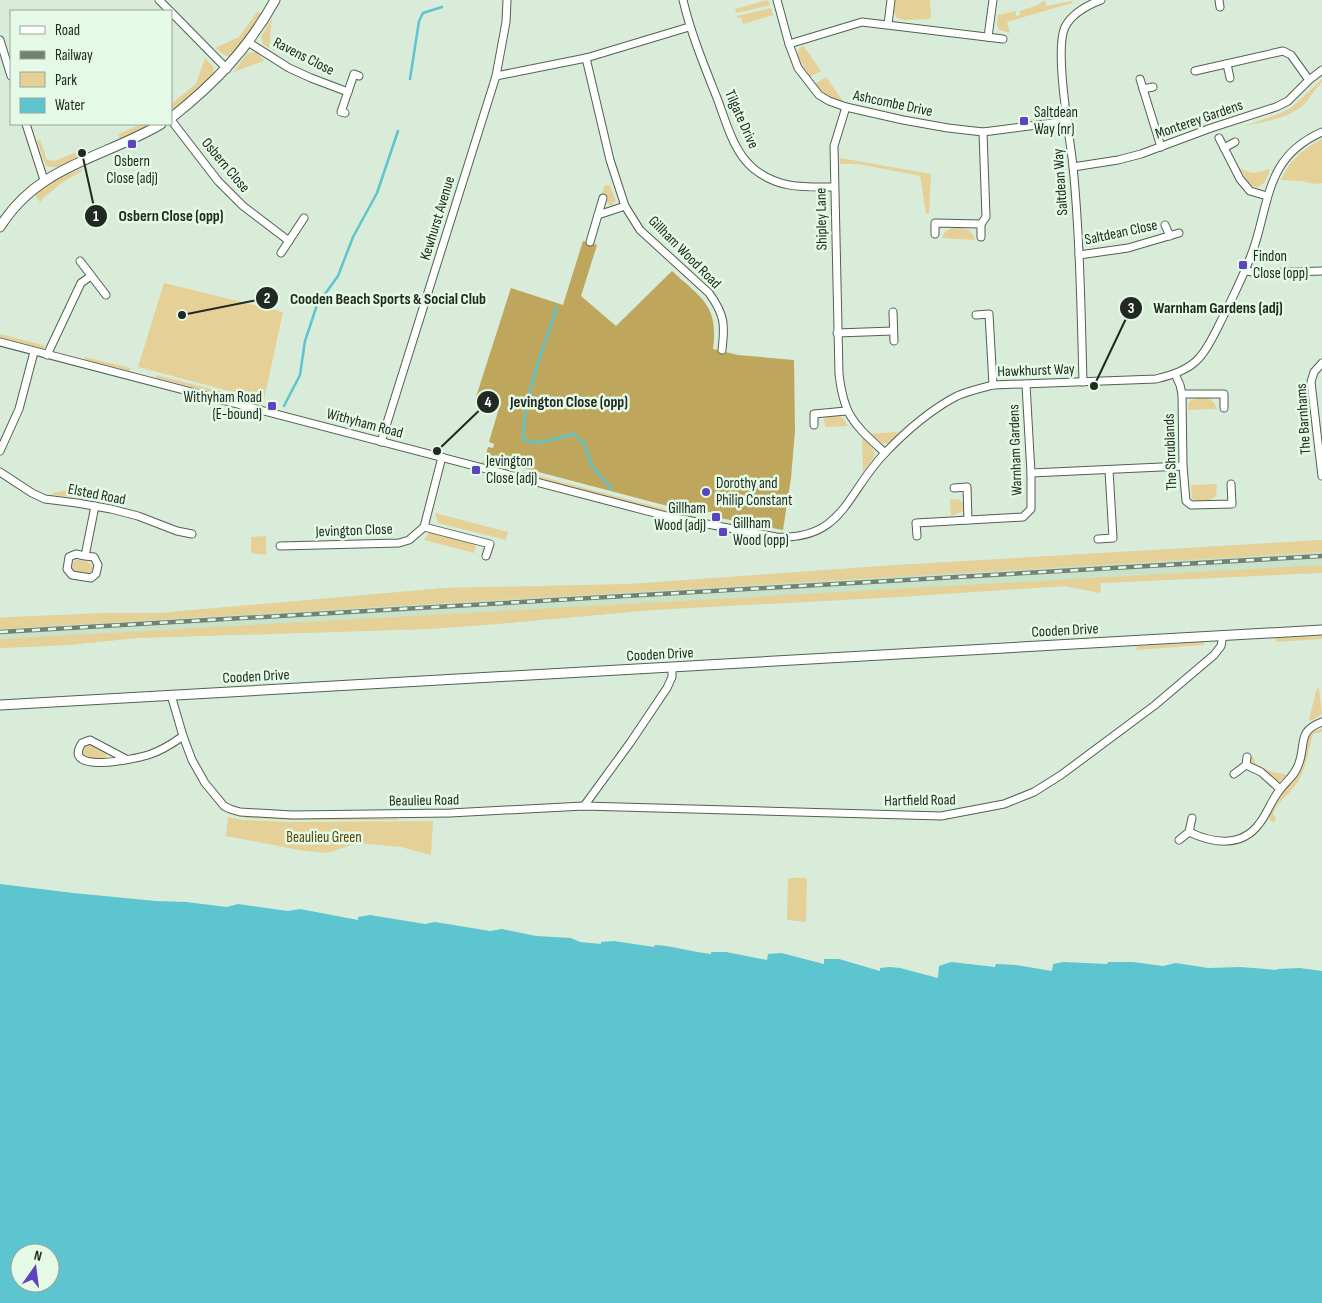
<svg xmlns="http://www.w3.org/2000/svg" width="1322" height="1303" font-family="'Sofia Sans Condensed',sans-serif">
<rect width="100%" height="100%" fill="#d8ecd9"/>
<path fill="#c9e3cb" d="M1322,540v33l-221,10 -1,10 -35,-7 -167,11 -246,13 -155,14 -69,5 -291,9 -69,7 -68,3v-30l12,-1 96,-4h51l286,-25 185,-4 267,-19z"/>
<g fill="#e5d197">
<path d="M768,0l2,5 -34,8 -1,-4z"/>
<path d="M895,0h35l1,19 -27,1 -7,-2 -3,-5z"/>
<path d="M1045,0l1,6 26,-5v2l-65,19 3,11 -11,-3 -2,-5 1,-10 18,-4v5l4,-1v-4l18,-6z"/>
<path d="M771,8l2,7 -30,9 -2,-7 -3,1 -1,-2z"/>
<path d="M258,11l3,3 -30,42h-5l-11,-8 24,-11z"/>
<path d="M272,18l-3,30 -6,-4 -2,-7z"/>
<path d="M803,45l18,26 -11,6 -13,-22 2,-6z"/>
<path d="M255,52l5,4 4,5 -31,11 14,-18z"/>
<path d="M205,58l9,10 -1,8 -39,35 -3,-4v-3l25,-20z"/>
<path d="M826,77l17,24 -15,-4 -13,-13z"/>
<path d="M1322,79v3c-6,6 -10,12 -15,19 -14,17 -43,21 -63,25l32,-11 15,-7z"/>
<path d="M142,124h10l-32,16 -2,-6z"/>
<path d="M1322,139v44l-7,1 -14,-3 -20,-1c8,-19 23,-32 41,-41z"/>
<path d="M40,140l7,20 8,1 31,-13 2,4 -30,15h-8l-4,-1 -9,-25z"/>
<path d="M840,158l91,16 -2,40h-3l-6,-38 -61,-12h-19z"/>
<path d="M1241,168c9,7 18,5 27,1l2,2 -5,11 -8,6c-9,-3 -12,-12 -17,-19z"/>
<path d="M81,169l1,2c-16,9 -29,17 -42,31l-5,-7 19,-15z"/>
<path d="M605,185l5,1 6,15 -3,2 1,3 -5,-1 -2,-3 1,-5 -7,-2z"/>
<path d="M952,228c11,-1 20,1 23,12l-33,-2 3,-6z"/>
<path d="M164,283l119,29 -19,88 -126,-33z"/>
<path d="M0,334l46,12 -3,3 -43,-11z"/>
<path d="M85,357l46,11 -2,3 -44,-11z"/>
<path d="M156,375l107,27 -1,3 -106,-27z"/>
<path d="M1198,398c10,0 15,0 19,11l-29,1v-7l3,-3z"/>
<path d="M836,416l6,1 6,9 -23,1 -1,-8 2,-2z"/>
<path d="M897,432l1,4 -8,6 -6,2 -16,-10z"/>
<path d="M862,437l10,11 3,7 -12,17z"/>
<path d="M482,461l186,49 28,7c-16,2 -41,-8 -57,-12 -52,-13 -105,-27 -157,-41z"/>
<path d="M1217,484l-1,12c-8,6 -13,7 -22,5l-2,-3 -1,-13z"/>
<path d="M73,489l11,1 1,8 -32,-3 -1,-2z"/>
<path d="M89,490l20,3 -4,9 -17,-4z"/>
<path d="M950,499l10,1 3,3v8l-12,5z"/>
<path d="M435,513l73,19 -2,8 -68,-17z"/>
<path d="M430,532l46,12 -2,9 -50,-13z"/>
<path d="M266,536v19l-15,-2v-16z"/>
<path d="M1322,540v12l-1322,77v-11l12,-1 96,-4h51l286,-25 185,-4 267,-19z"/>
<path d="M77,560c7,0 12,1 16,7l-1,4 -4,3 -14,-3 -2,-4 1,-5z"/>
<path d="M1322,565v8h-3l-218,10 -1,10 -35,-7 -167,11 -246,13 -155,14 -69,5 -291,9 -69,7 -68,3v-9z"/>
<path d="M1322,636v3l-46,3 -1,-4z"/>
<path d="M1202,642l2,1v2l-68,5 1,-4z"/>
<path d="M1317,688h2l3,26 -11,7 -2,-2z"/>
<path d="M1322,729v3l-9,2c-5,18 -7,37 -18,52 -8,11 -18,15 -22,28l3,5 -2,4 -3,-2 -3,-6 11,-20 18,-19 4,-9 6,-29 4,-6z"/>
<path d="M90,744l15,7 2,3 -1,3c-6,3 -16,4 -22,0l-2,-8 2,-3z"/>
<path d="M1251,756l2,1 2,6 14,8 18,4 -9,8 -10,-10 -15,-8 -2,-4z"/>
<path d="M245,816l48,3h105v1h-105l-48,-2z"/>
<path d="M228,817l15,3 50,2 140,-1 -2,34 -30,-8 -43,-4 -31,10 -28,-3 -73,-14z"/>
<path d="M788,878h19l-1,44 -19,-2z"/>
</g>
<path fill="#bfa65d" d="M583,241l14,4 -16,51 35,30 56,-55c29,27 47,34 41,78l25,6 56,5 1,71 -4,47 -8,52 -63,-12 -4,-5 -13,-2 -5,3 -213,-56 3,-11 5,1 1,-4 -5,-2 10,-34 -24,-8 36,-112 52,17z"/>
<path fill="#5cc5cf" fill-rule="evenodd" d="M0,884l73,9 83,8 30,1 41,5 11,-3 50,7 12,-2 58,11v-3l12,-2 55,9 10,-2 55,9 12,-2 34,7 35,2 9,4 21,2v-2l13,-1 40,6 1,-2c19,1 37,7 56,9v-2h15l41,8 1,-6 13,-1 43,11v-5h15l41,12v-3l10,-1 10,1 38,10 1,-12 12,-4 44,5 1,-3 20,1 36,6 1,-7 11,-2 43,2 1,-2h25l30,4 13,-3 32,5 32,-1 37,3v-1l23,-1 22,3v332h-1322zM20,1253h30v30h-30z"/>
<g fill="none" stroke-linecap="round" stroke-linejoin="round">
<g stroke="#5cc5cf" stroke-width="2.5">
<path d="M410,79l9,-58 4,-8 19,-6"/>
<path d="M557,307c-14,43 -33,87 -34,133l16,3 34,-9 11,9 8,23 20,23"/>
<path d="M284,406l16,-31 5,-34 12,-36 21,-29 15,-39 24,-44 21,-62"/>
</g>
<g stroke="#506251" stroke-width="9">
<g id="street">
<path d="M159,0l11,11"/>
<path d="M683,0c8,34 21,65 34,98 9,23 16,54 37,71 25,20 50,18 80,18"/>
<path d="M777,0l12,44 9,24 21,27 10,6 17,6 57,13 45,8 35,4 85,-11"/>
<path d="M1219,0l1,7"/>
<path d="M171,12l56,57"/>
<path d="M888,24l3,-24"/>
<path d="M988,37l5,-37"/>
<path d="M0,40l11,36"/>
<path d="M248,42l41,26 22,10 37,14"/>
<path d="M789,44l73,-22 141,17"/>
<path d="M586,58l24,102 15,46 15,24 69,63c16,22 16,32 13,57"/>
<path d="M1227,64l3,14"/>
<path d="M1195,71l88,-20 8,4 18,25"/>
<path d="M496,76l90,-18 103,-31"/>
<path d="M1140,79l21,68"/>
<path d="M1143,89l10,-2"/>
<path d="M846,107l-12,39 5,228c5,43 15,50 46,79"/>
<path d="M345,113l-4,-1 13,-38 5,2"/>
<path d="M171,120l47,61 25,25 46,35"/>
<path d="M26,124l18,56"/>
<path d="M1219,138l21,41 10,12 17,5"/>
<path d="M1224,148l11,-6"/>
<path d="M1073,167l45,-7 23,-6 70,-26 65,-21 12,-6 21,-21 13,-10"/>
<path d="M598,215l27,-9"/>
<path d="M1165,225l5,11"/>
<path d="M935,234v-11l46,1 5,-7 -3,-85"/>
<path d="M981,237v-13"/>
<path d="M590,242l13,-44"/>
<path d="M281,253l23,-35"/>
<path d="M1079,255l49,-7 51,-15"/>
<path d="M80,261l26,34"/>
<path d="M1245,271l17,2 60,-2"/>
<path d="M893,312l1,29"/>
<path d="M976,315l13,-1 4,71"/>
<path d="M837,333l56,-2"/>
<path d="M0,342l670,175 106,20c67,3 70,-43 108,-83 21,-22 46,-44 73,-58 11,-5 24,-8 36,-11l163,-6c16,-4 33,-9 44,-22 11,-13 18,-31 26,-46 11,-23 23,-46 30,-70 14,-48 14,-86 66,-109"/>
<path d="M47,355l34,-72 10,-7"/>
<path d="M1322,363l-8,9 -3,10 11,94"/>
<path d="M1175,374l5,11 2,9 1,72 3,35 5,4 41,-1 -1,-20"/>
<path d="M1083,382c-2,-72 -3,-144 -10,-216 -3,-29 -19,-116 -8,-139 7,-14 23,-22 36,-27"/>
<path d="M1182,394h42v14"/>
<path d="M814,425v-11l32,-3"/>
<path d="M381,442l115,-366 10,-54 1,-22"/>
<path d="M0,451l19,-42 15,-57"/>
<path d="M0,472l32,21 13,6 32,4 34,6 27,7 39,15 15,3"/>
<path d="M1031,473l152,-7"/>
<path d="M954,488l13,-1 1,33"/>
<path d="M424,527l66,17 -4,12"/>
<path d="M917,536l-1,-13 107,-6 8,-8v-36l-5,-88"/>
<path d="M1098,539l15,-1 -4,-68"/>
<path d="M280,546l119,-3 10,-3 15,-13 18,-70"/>
<path d="M85,556l-9,-2 -7,3 -2,12 5,6 19,3 5,-4 2,-9 -4,-8 -9,-1 10,-50"/>
<path d="M171,695l12,41 9,24 13,23 19,23 6,3 10,3 53,3 157,-2 134,-7 357,10 63,-12 30,-12 27,-17 94,-70 59,-50 7,-9 2,-11"/>
<path d="M126,759l-36,-19 -8,3c-21,32 53,16 66,12 13,-4 24,-11 35,-19"/>
<path d="M1246,765l15,7 19,17"/>
<path d="M1234,774l12,-9 1,-8"/>
<path d="M584,806l46,-63 37,-55 5,-11v-10"/>
<path d="M1189,832c23,11 52,16 70,-8 8,-10 12,-23 20,-33 8,-11 16,-15 20,-28 7,-19 -2,-32 23,-41"/>
<path d="M1179,840l10,-8 3,-14"/>
</g>
</g>
<g stroke="#506251" stroke-width="11">
<g id="secondary">
<path d="M171,118c44,-35 77,-69 104,-118"/>
<path d="M0,227c38,-62 104,-69 161,-103"/>
<path d="M0,705l1322,-75"/>
</g>
</g>
<use href="#street" stroke="#fff" stroke-width="7"/>
<use href="#secondary" stroke="#fff" stroke-width="9"/>
<g stroke="#738074" stroke-width="4.5">
<path id="rail" d="M0,632l1322,-76"/>
</g>
<use href="#rail" stroke="#e5fae6" stroke-width="2.5" stroke-dasharray="8" stroke-linecap="butt"/>
</g>
<g fill="#5c44bc" stroke="#e5fae6" stroke-width="2">
<rect x="1019" y="116" width="10" height="10" rx="2.5"/>
<rect x="127" y="139" width="10" height="10" rx="2.5"/>
<rect x="1238" y="260" width="10" height="10" rx="2.5"/>
<rect x="267" y="401" width="10" height="10" rx="2.5"/>
<rect x="471" y="465" width="10" height="10" rx="2.5"/>
<circle cx="706" cy="492" r="5"/>
<rect x="711" y="512" width="10" height="10" rx="2.5"/>
<rect x="718" y="527" width="10" height="10" rx="2.5"/>
</g>
<g text-anchor="middle" stroke-width="5" stroke-linejoin="round" paint-order="stroke">
<g font-size="15" fill="#212922" stroke="#e5fae6">
<text transform="translate(304 56) rotate(27)" y="5">Ravens Close</text>
<text transform="translate(893 103) rotate(12)" y="5">Ashcombe Drive</text>
<text transform="translate(742 119) rotate(66)" y="5">Tilgate Drive</text>
<text transform="translate(1199 119) rotate(-19)" y="5">Monterey Gardens</text>
<text transform="translate(226 165) rotate(50)" y="5">Osbern Close</text>
<text transform="translate(1060 182) rotate(-94)" y="5">Saltdean Way</text>
<text transform="translate(437 218) rotate(-73)" y="5">Kewhurst Avenue</text>
<text transform="translate(821 219) rotate(-91)" y="5">Shipley Lane</text>
<text transform="translate(1121 232) rotate(-12)" y="5">Saltdean Close</text>
<text transform="translate(685 252) rotate(45)" y="5">Gillham Wood Road</text>
<text transform="translate(1036 370) rotate(-2)" y="5">Hawkhurst Way</text>
<text transform="translate(1303 419) rotate(-94)" y="5">The Barnhams</text>
<text transform="translate(365 423) rotate(15)" y="5">Withyham Road</text>
<text transform="translate(1015 450) rotate(-92)" y="5">Warnham Gardens</text>
<text transform="translate(1170 452) rotate(-92)" y="5">The Shrublands</text>
<text transform="translate(97 494) rotate(11)" y="5">Elsted Road</text>
<text transform="translate(354 530) rotate(-2)" y="5">Jevington Close</text>
<text transform="translate(1065 630) rotate(-3)" y="5">Cooden Drive</text>
<text transform="translate(660 654) rotate(-3)" y="5">Cooden Drive</text>
<text transform="translate(256 676) rotate(-3)" y="5">Cooden Drive</text>
<text transform="translate(424 800) rotate(-1)" y="5">Beaulieu Road</text>
<text transform="translate(920 800) rotate(-1)" y="5">Hartfield Road</text>
</g>
<g font-size="15" fill="#212922" stroke="#e5fae6" text-anchor="start">
<text x="1034" y="117">Saltdean<tspan x="1034" dy="17">Way (nr)</tspan></text>
<text x="132" y="166" text-anchor="middle">Osbern<tspan x="132" dy="17">Close (adj)</tspan></text>
<text x="1253" y="261">Findon<tspan x="1253" dy="17">Close (opp)</tspan></text>
<text x="262" y="402" text-anchor="end">Withyham Road<tspan x="262" dy="17">(E-bound)</tspan></text>
<text x="486" y="466">Jevington<tspan x="486" dy="17">Close (adj)</tspan></text>
<text x="716" y="488">Dorothy and<tspan x="716" dy="17">Philip Constant</tspan></text>
<text x="706" y="513" text-anchor="end">Gillham<tspan x="706" dy="17">Wood (adj)</tspan></text>
<text x="733" y="528">Gillham<tspan x="733" dy="17">Wood (opp)</tspan></text>
</g>
<g font-size="15" fill="#574509" stroke="#e5fae6">
<text x="324" y="842">Beaulieu Green</text>
</g>
</g>
<path fill="none" stroke="#212922" stroke-width="2" d="M82 153L96 216M182 315L267 298M1094 386L1131 308M437 451L488 402"/>
<g fill="#212922" stroke="#e5fae6" stroke-width="2">
<circle cx="82" cy="153" r="5"/>
<circle cx="182" cy="315" r="5"/>
<circle cx="1094" cy="386" r="5"/>
<circle cx="437" cy="451" r="5"/>
<circle cx="96" cy="216" r="12"/>
<circle cx="267" cy="298" r="12"/>
<circle cx="1131" cy="308" r="12"/>
<circle cx="488" cy="402" r="12"/>
</g>
<g font-size="15" text-anchor="middle" font-weight="bold" fill="#fff">
<text x="96" y="221">1</text>
<text x="267" y="303">2</text>
<text x="1131" y="313">3</text>
<text x="488" y="407">4</text>
</g>
<g font-size="16" text-anchor="middle" font-weight="bold" fill="#212922" stroke="#e5fae6" stroke-width="5" stroke-linejoin="round" paint-order="stroke">
<text x="171" y="221">Osbern Close (opp)</text>
<text x="388" y="304">Cooden Beach Sports &amp; Social Club</text>
<text x="1218" y="313">Warnham Gardens (adj)</text>
<text x="569" y="407">Jevington Close (opp)</text>
</g>
<rect x="10" y="10" width="162" height="115" fill="#e5fae6" stroke="#97a698"/>
<rect x="20" y="26" width="25" height="8" fill="#ffffff" stroke="#97a698"/>
<text x="55" y="35" font-size="15" fill="#212922">Road</text>
<rect x="20" y="51" width="25" height="8" fill="#738074" stroke="#97a698"/>
<text x="55" y="60" font-size="15" fill="#212922">Railway</text>
<rect x="20" y="72" width="25" height="15" fill="#e5d197" stroke="#97a698"/>
<text x="55" y="85" font-size="15" fill="#212922">Park</text>
<rect x="20" y="98" width="25" height="15" fill="#5cc5cf" stroke="#97a698"/>
<text x="55" y="110" font-size="15" fill="#212922">Water</text>
<g transform="translate(35 1268) rotate(14)"><circle r="24" fill="#e5fae6" stroke="#97a698"/>
<path d="M0-4L9 19L0 12L-9 19Z" fill="#5c44bc"/>
<text y="-8" font-size="14" font-weight="bold" text-anchor="middle" fill="#212922">N</text>
</g>
</svg>
